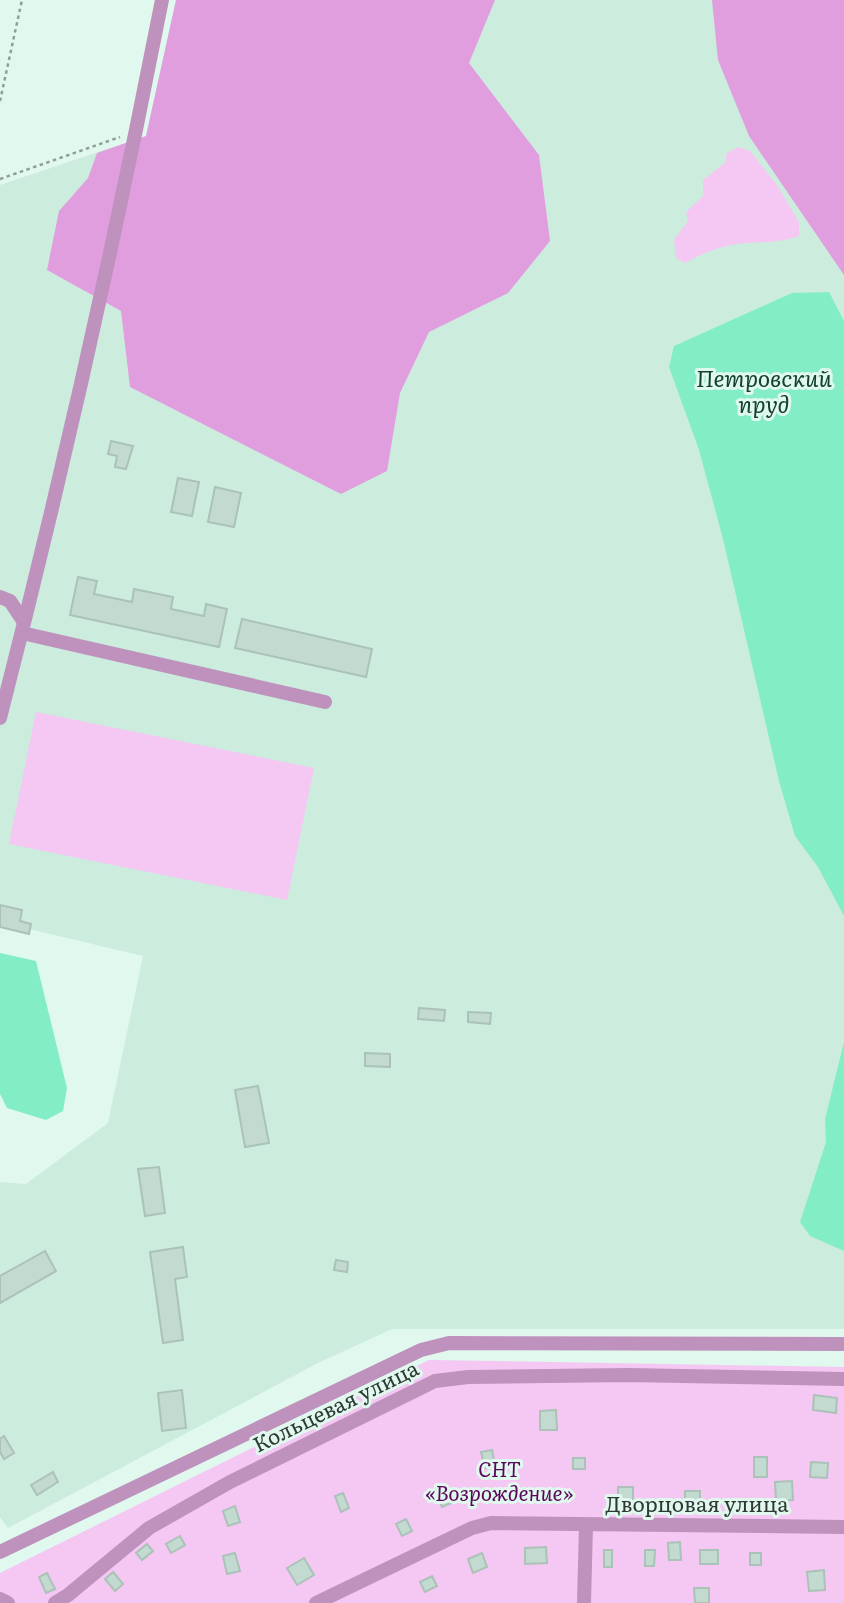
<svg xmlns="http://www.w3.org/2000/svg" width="844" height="1603" font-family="Literata,serif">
<rect width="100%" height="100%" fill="#e0f8ed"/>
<path fill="#ccecde" d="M176,0h668v1329h-452l-74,34 -310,165 -8,-11v-335l26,2 82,-61 35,-167 -143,-34v-737l146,-49z"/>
<g fill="#f5c7f3">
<path d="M738,147l12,4 27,34 22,37v14c-23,9 -48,4 -72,10 -15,3 -29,10 -42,17l-9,-5 -2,-18 14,-19 -2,-9 17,-16v-16l23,-18v-8z"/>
<path d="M36,712l278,56 -27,132 -278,-56z"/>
<path d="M429,1360l415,7v236h-844v-30z"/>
</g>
<g fill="#e19edf">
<path d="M176,0h319l-26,63 70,92 11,86 -42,52 -79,39 -29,61 -13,78 -46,23 -211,-107 -9,-76 -74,-41 12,-59 29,-33 9,-25 49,-17z"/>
<path d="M712,0h132v275l-95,-139 -31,-76z"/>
</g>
<g fill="#83eec5">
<path d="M829,292l15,29v595l-26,-49 -23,-31 -16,-55 -56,-242 -24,-89 -30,-83 5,-21 118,-53z"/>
<path d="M0,953l36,8 31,127 -4,23 -17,9 -39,-12 -7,-14z"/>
<path d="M844,1042v209l-34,-15 -10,-14 26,-80 -1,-23z"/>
</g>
<g fill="#c3dad0" stroke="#abc2b8" stroke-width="2">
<path d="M111,441l22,5 -7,23 -11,-2 2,-11 -9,-2z"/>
<path d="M178,478l21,4 -7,34 -21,-4z"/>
<path d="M215,487l26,6 -7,34 -26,-5z"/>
<path d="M78,577l19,4 -3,13 38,8 2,-13 39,8 -2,12 33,7 2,-12 21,5 -8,38 -149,-32z"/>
<path d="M242,619l130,30 -6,28 -131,-29z"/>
<path d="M0,905l22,5 -2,11 11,3 -2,10 -29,-7z"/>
<path d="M419,1008l26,2 -1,11 -26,-2z"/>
<path d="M468,1012l23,1 -1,11 -22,-2z"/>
<path d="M365,1053l25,1v13l-25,-1z"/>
<path d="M258,1086l11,57 -24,4 -10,-57z"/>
<path d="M159,1167l6,46 -20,3 -7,-47z"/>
<path d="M183,1247l4,30 -12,2 8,61 -20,3 -13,-91z"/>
<path d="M45,1251l11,20 -56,32v-27z"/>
<path d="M336,1260l12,2 -1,10 -13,-2z"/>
<path d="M182,1390l4,38 -24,3 -4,-38z"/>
<path d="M814,1395l23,3 -1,15 -23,-3z"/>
<path d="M556,1410l1,20h-17v-19z"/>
<path d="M4,1436l10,17 -10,6 -4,-7v-13z"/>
<path d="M492,1450l3,16 -10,2 -4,-16z"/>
<rect x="754" y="1457" width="13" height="20"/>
<rect x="573" y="1458" width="12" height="11"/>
<path d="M811,1462l17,1 -1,15 -17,-1z"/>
<path d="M53,1472l5,10 -21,13 -6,-10z"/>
<path d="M792,1481l1,19 -17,1 -1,-19z"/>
<rect x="618" y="1487" width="15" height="17"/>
<path d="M450,1490l6,11 -14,6 -5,-11z"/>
<rect x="685" y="1491" width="15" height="12"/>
<path d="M343,1493l6,15 -8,4 -6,-16z"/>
<path d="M235,1506l5,16 -12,4 -5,-15z"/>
<path d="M406,1519l6,12 -10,5 -6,-12z"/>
<path d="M180,1536l5,9 -14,8 -5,-9z"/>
<path d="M680,1542l1,18h-12l-1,-17z"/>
<path d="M147,1544l6,7 -11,9 -6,-7z"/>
<path d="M546,1547l1,16 -22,1v-16z"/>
<rect x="604" y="1550" width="8" height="17"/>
<path d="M645,1550h10l-1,16h-9z"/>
<rect x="700" y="1550" width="18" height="14"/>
<path d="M235,1553l5,18 -13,3 -4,-18z"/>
<path d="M482,1553l5,14 -14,6 -5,-14z"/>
<rect x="750" y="1553" width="11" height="12"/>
<path d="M304,1558l10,17 -17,10 -10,-17z"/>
<path d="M824,1570l1,20 -16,1 -2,-19z"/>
<path d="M113,1572l10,12 -8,7 -10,-12z"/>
<path d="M47,1573l8,16 -9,4 -7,-16z"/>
<path d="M432,1576l5,10 -12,6 -5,-10z"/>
<path d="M694,1588h15v15h-14z"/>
</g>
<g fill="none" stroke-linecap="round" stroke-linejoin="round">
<g stroke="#8e9f97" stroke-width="2.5" stroke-dasharray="3.5 3.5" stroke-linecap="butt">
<path d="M0,101l22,-101"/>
<path d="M0,179l120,-42"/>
</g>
<g stroke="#be92bd" stroke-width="14">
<path d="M0,597l10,4 14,21"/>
<path d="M22,633l303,69"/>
<path d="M0,718c61,-237 115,-477 162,-718"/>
<path d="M0,1552l421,-202 28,-7 395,1"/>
<path d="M0,1599l8,4"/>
<path d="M55,1603l13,-8 81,-67 81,-46 205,-101 33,-4 160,-2 216,4"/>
<path d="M316,1603l156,-75 19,-5 353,4"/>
<path d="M584,1603l2,-78"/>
</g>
</g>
<g text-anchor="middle" stroke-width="6" stroke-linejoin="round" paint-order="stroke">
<g font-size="21" fill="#2f3834" stroke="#e0f8ed">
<text transform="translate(336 1407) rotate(-26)" y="7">Кольцевая улица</text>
<text x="697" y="1512">Дворцовая улица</text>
</g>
<g font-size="21" font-style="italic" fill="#5a075b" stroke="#e0f8ed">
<text x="499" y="1477">СНТ<tspan x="499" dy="24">«Возрождение»</tspan></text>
</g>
<g font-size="23" font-style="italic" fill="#134232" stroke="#e0f8ed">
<text x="764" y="387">Петровский<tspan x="764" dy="26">пруд</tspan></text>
</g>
</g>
</svg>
